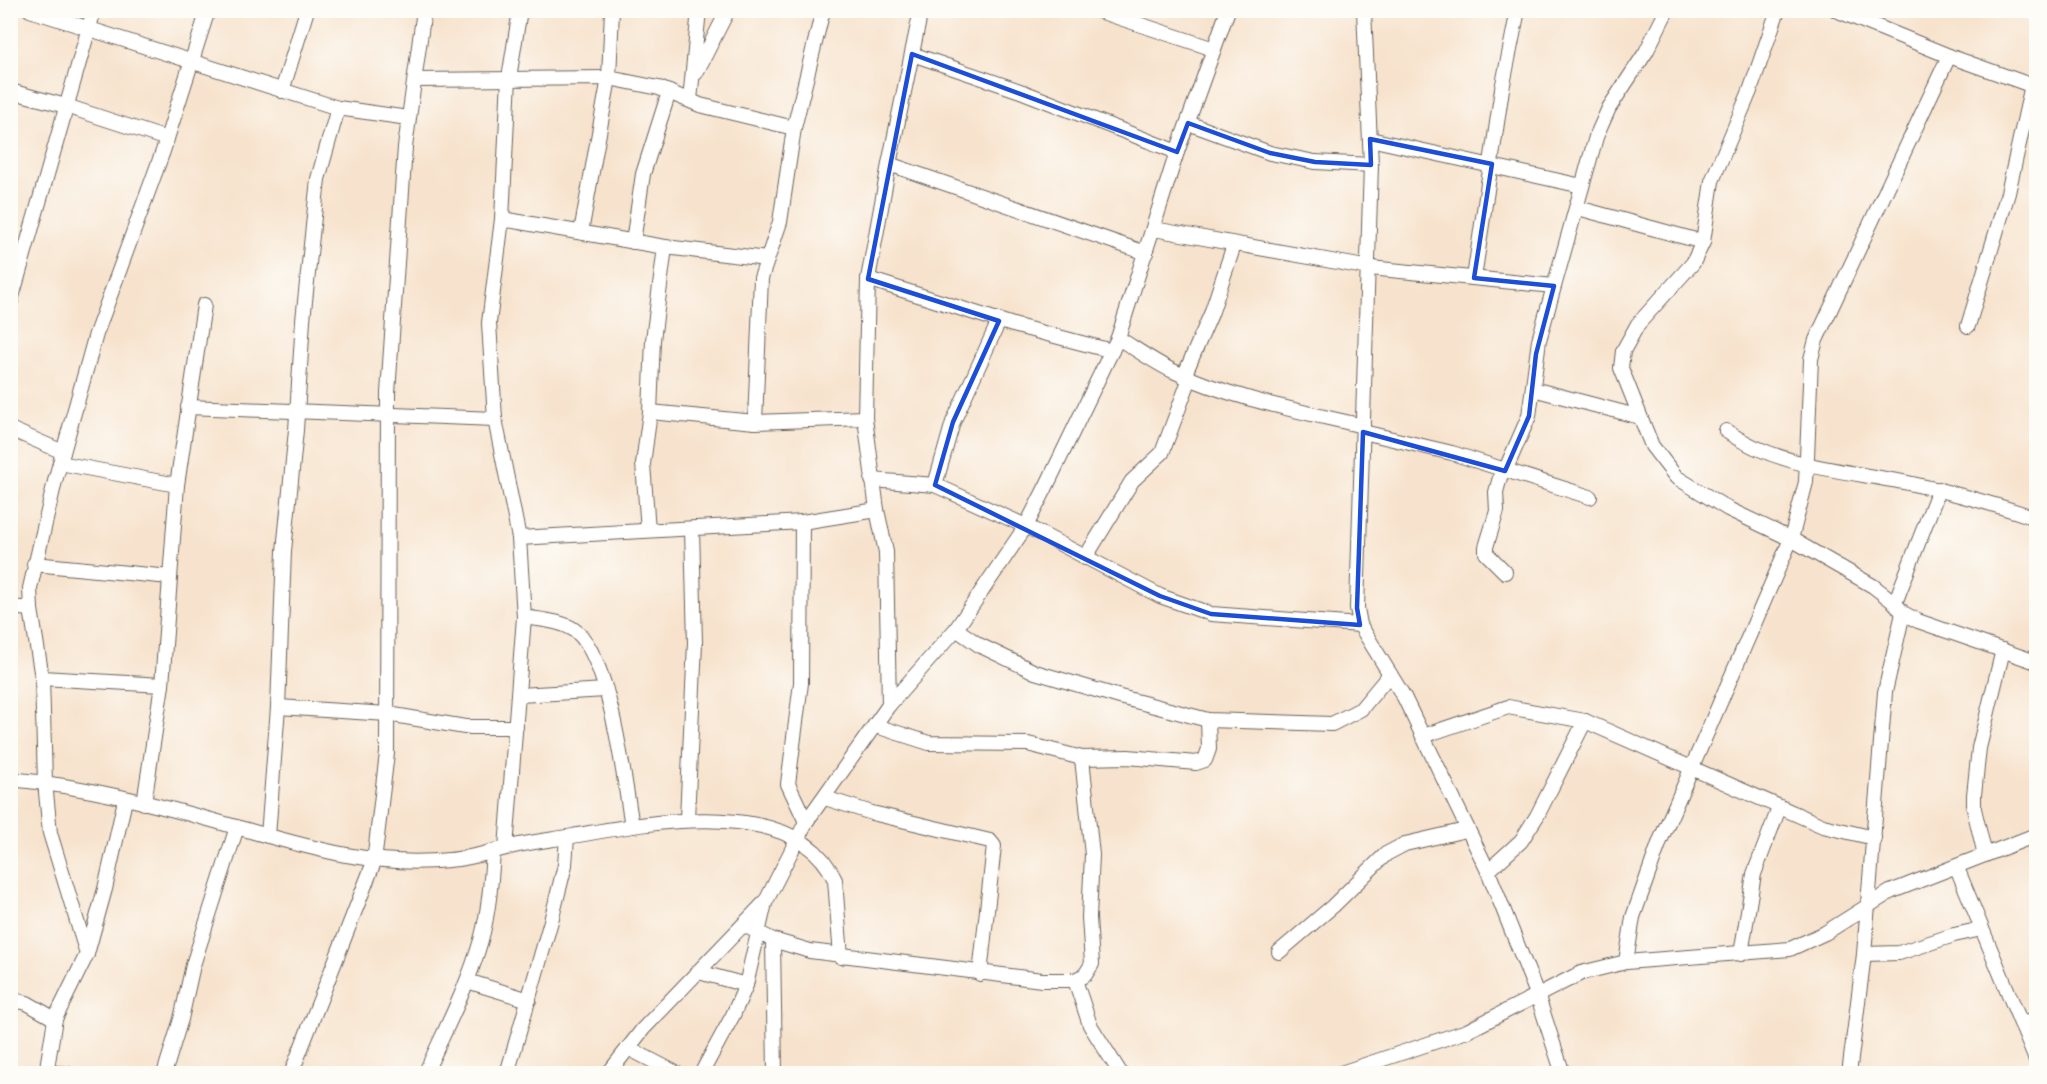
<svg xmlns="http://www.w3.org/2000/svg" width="2047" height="1084" font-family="Delius,sans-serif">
<rect width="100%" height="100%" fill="#fdfcf7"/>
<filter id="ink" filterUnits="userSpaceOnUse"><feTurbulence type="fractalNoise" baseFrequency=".0167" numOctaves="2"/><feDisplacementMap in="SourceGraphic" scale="12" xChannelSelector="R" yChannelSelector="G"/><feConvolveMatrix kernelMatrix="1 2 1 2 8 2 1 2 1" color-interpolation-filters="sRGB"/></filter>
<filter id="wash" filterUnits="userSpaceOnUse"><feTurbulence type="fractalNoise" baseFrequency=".008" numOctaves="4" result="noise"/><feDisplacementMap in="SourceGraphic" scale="24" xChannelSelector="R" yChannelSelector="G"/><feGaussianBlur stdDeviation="1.35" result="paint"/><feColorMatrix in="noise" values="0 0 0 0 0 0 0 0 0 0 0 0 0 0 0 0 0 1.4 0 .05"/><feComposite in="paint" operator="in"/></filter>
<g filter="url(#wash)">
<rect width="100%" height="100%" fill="#f7e3cd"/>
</g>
<g filter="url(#ink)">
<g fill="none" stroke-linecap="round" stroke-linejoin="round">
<g stroke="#69625a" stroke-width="16">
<g id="minor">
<path d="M30,10l308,98 70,10"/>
<path d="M1096,10l118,39"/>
<path d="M1364,10l7,155 -14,443 3,17 44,72 84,174 49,123 26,80"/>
<path d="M1778,10l-28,81 -38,90 -9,61 -10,21 -55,61 -15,27 -2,17 31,78 24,31 52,32 63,30 82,47 22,17 8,10 15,8 118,41"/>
<path d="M1836,10l113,46 87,31"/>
<path d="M912,54l111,38 154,60"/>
<path d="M696,73l32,-63"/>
<path d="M415,80l194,-2 50,10 41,17 94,23"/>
<path d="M10,91l56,15 101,33"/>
<path d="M282,91l25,-81"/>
<path d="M690,100l9,-90"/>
<path d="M1188,123l82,30 45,9 56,3"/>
<path d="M1370,139l212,47"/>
<path d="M889,164l257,89"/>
<path d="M1578,208l125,34"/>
<path d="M502,219l163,28 102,12"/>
<path d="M1154,229l216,39 184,18"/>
<path d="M581,232l28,-154 3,-68"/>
<path d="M633,242l10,-68 26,-82"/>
<path d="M1474,278l28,-189 16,-79"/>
<path d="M868,279l145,46 99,26"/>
<path d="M10,304l84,-294"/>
<path d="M1968,326l40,-133 24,-108"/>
<path d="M1118,338c18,11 36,24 55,33 60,28 127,40 190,55"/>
<path d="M1184,376l27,-62 23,-69"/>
<path d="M1533,389l107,28"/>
<path d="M188,407l307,12"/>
<path d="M650,412l105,10 110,-4"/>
<path d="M755,422l6,-144 19,-56 14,-94 29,-118"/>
<path d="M10,429l53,23"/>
<path d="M1726,431c54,37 119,39 182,52 44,9 86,21 128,35"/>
<path d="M1363,432l89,21 138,44"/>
<path d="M60,463l117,22"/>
<path d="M1502,470l-6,22 1,19 -11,36v6l19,19"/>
<path d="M1505,471l24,-55 10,-76 57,-203 13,-29 37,-56 21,-42"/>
<path d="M872,480l63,5 91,41 134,70 51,18 149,11"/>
<path d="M935,485l18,-63 46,-101"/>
<path d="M802,522l-1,161 -13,101 18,38"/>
<path d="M648,530l-5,-66 7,-52 3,-72 12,-93"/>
<path d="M519,538l283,-16 75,-12"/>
<path d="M1085,558l47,-77 30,-28 28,-75"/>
<path d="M34,564l136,13"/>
<path d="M1895,603l44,-114"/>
<path d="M10,607l21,2"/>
<path d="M524,617c17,3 40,4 53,15 34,30 47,148 55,194"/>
<path d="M956,629l23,16 56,27 85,25 88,23 124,4 29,-15 29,-35"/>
<path d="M42,678l120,7"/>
<path d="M519,695l87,-5"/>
<path d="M889,705l67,-76 70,-103 19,-37 73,-151 59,-186 51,-142"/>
<path d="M278,707l110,7 77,13h51"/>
<path d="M876,726l53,17 99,1 54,14 46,-1 68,6 9,-3 4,-11 -1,-29"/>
<path d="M1423,736l85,-29 77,14 238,105 51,12"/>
<path d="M10,779c76,7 153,27 226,48 73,20 136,41 213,33 19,-1 38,-7 57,-12 22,-6 45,-8 67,-12 72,-13 224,-43 262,44l6,77"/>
<path d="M825,798l47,15 118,28 4,5 -14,128"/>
<path d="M144,803l18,-118 15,-200 27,-180"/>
<path d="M687,819l8,-176 -3,-114"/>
<path d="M268,836l10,-129 6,-156 12,-121 7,-110 15,-141 20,-71"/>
<path d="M506,848l18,-231 -5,-79 -24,-119 -6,-96 13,-104 7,-141 11,-68"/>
<path d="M1985,855l-11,-46v-14l5,-47 24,-98"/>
<path d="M1957,868l79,192"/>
<path d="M1488,871l33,-30 16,-25 48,-95"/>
<path d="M744,925l29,15 37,11 232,29h33l10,-5 7,-11 -3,-47 3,-62 -10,-97"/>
<path d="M773,940l2,134"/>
<path d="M1279,952l54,-46 53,-52 19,-10 61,-14"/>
<path d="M87,954l-37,-121 -5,-51 -3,-104 -11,-69 -1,-21 25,-107 41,-147 67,-183 45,-141"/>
<path d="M1741,954l13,-80 25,-66"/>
<path d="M1864,954l35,-1 55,-18 28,-6"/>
<path d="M1626,962l7,-45 27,-76 131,-302 15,-57 5,-123 5,-19 133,-284"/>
<path d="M699,972l47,13"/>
<path d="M1075,980l15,45 31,49"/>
<path d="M467,981l62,19"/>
<path d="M10,999l17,4 28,16"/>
<path d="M2022,1024l14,-5"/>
<path d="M628,1048l50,26"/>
<path d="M46,1072l22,2"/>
<path d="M46,1074l9,-55 32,-65 18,-65 20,-89"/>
<path d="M164,1074l17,-55 12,-54 44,-138"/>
<path d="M291,1074l83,-212 13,-109 1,-360 17,-246 19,-137"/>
<path d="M425,1074c20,-44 43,-88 56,-134 8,-29 10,-58 12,-88"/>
<path d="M507,1074l44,-153 14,-56 2,-28"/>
<path d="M608,1074l35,-45 123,-128 40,-79 83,-117 -3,-153 -9,-42 -12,-92 3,-139 21,-115 32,-154"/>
<path d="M701,1074l32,-59 13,-30 19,-82"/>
<path d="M1338,1074l129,-43 114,-58 45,-11 164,-13 35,-16 65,-41 146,-57"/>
<path d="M1849,1074l15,-120 21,-262 18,-79"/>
</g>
</g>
<use href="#minor" stroke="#fff" stroke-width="14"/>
</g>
</g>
<path fill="none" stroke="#1d4ed8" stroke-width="4.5" stroke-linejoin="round" d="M912,54l265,98 11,-29 82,30 45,9 56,3 -1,-26 122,25 -18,114 80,8 -18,68 -7,62 -24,55 -142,-39 -6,176 3,17 -149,-11 -51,-18 -225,-111 18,-63 46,-101 -131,-42z"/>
<rect width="2047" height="1084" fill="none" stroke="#fdfcf7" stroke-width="36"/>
</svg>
